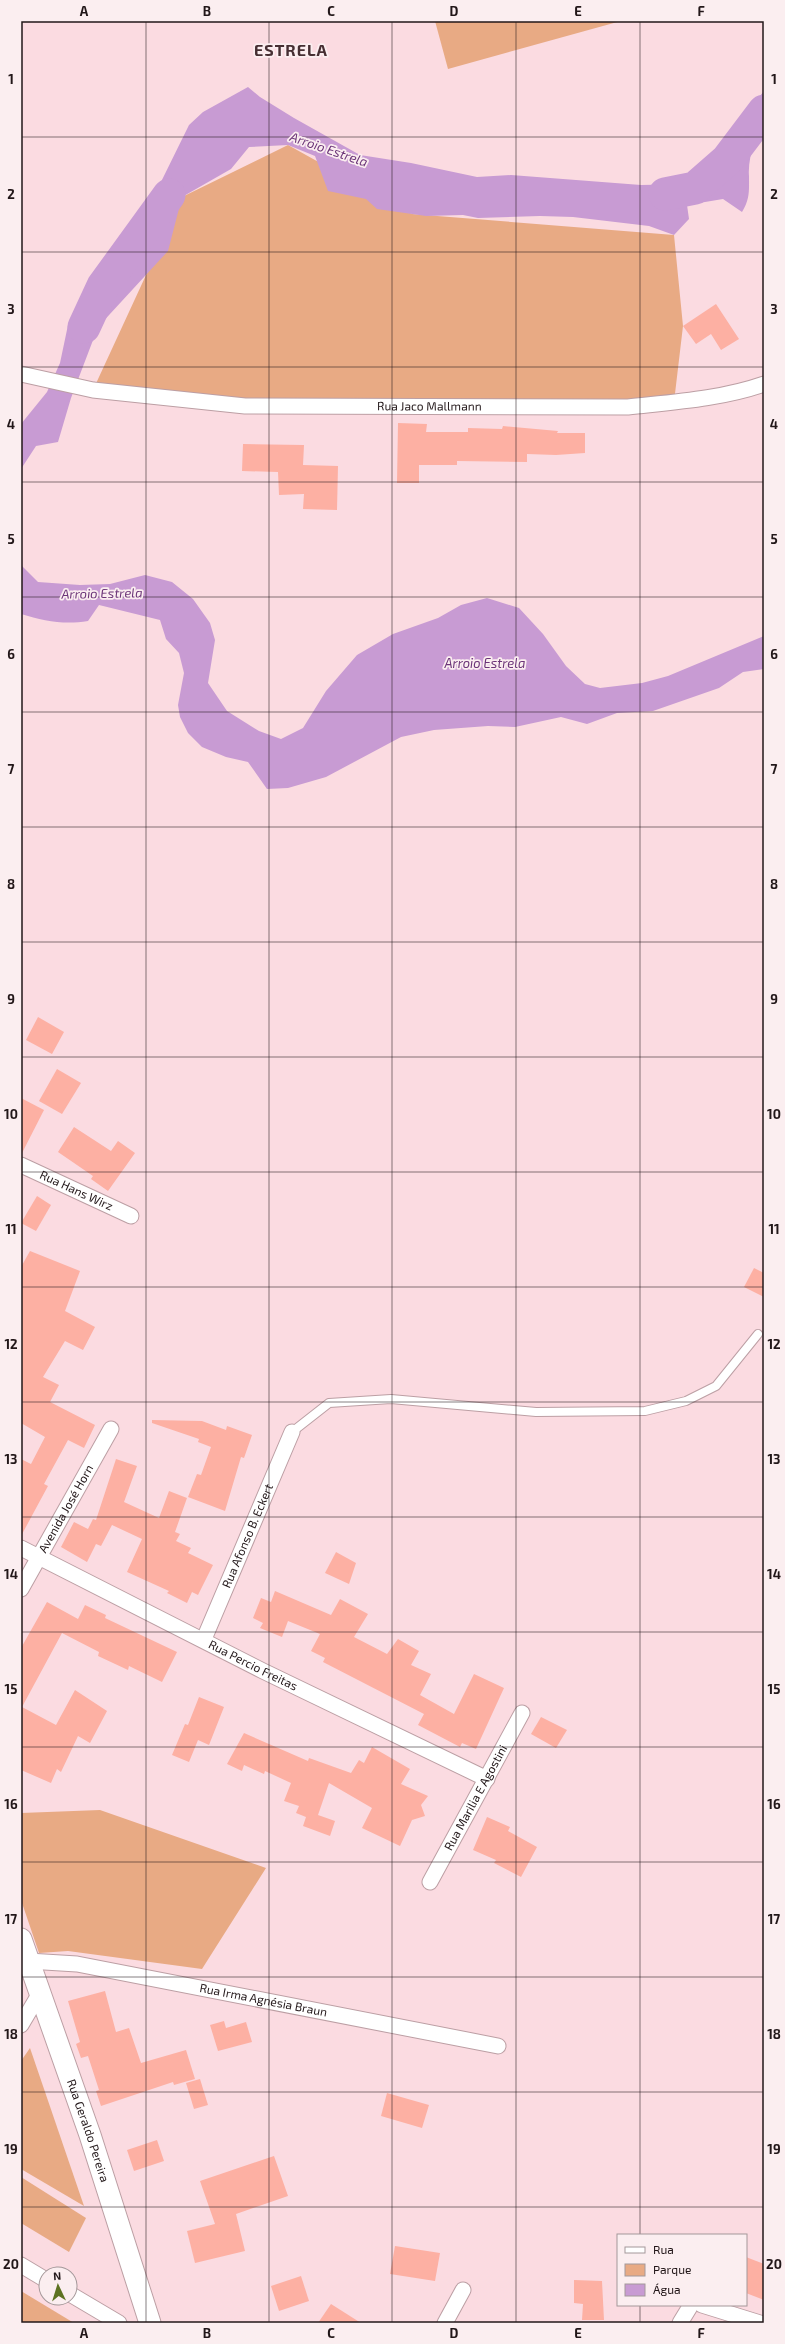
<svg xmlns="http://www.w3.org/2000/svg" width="785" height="2344" font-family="'Exo 2',sans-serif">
<rect width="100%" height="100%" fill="#fbdbe1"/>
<g fill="#e8aa84">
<path d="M435,21h186l-173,48z"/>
<path d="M288,145l124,69 262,21 9,91 -9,76 -429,4 -152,-16 89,-193z"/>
<path d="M100,1810l166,58 -64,101 -134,-18 -29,2 -18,-53v-87z"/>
<path d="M30,2048l54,158 -63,-37v-108z"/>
<path d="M21,2177l65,41 -17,34 -48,-29z"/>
<path d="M21,2291l53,32h-53z"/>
</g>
<g fill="#c89bd3">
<path d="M248,87l12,10 34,21 66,37 51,8 66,14 34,-2 130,10 53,-1 22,-11 14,-31 16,-28 18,-23v48l-11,5c-2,10 -5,22 -4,32 0,15 1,23 -7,36l-19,-13 -36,6 2,14 -15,16 -25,-9 -76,-9 -33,-1 -62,2 -15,-3 -37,1 -49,-7 -11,-10 -38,-8 -13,-35 -27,-11 -39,2 -18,22 -49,28 -14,54 -70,76 -27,71 -13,44 -22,4 -15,23v-45l26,-32 13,-29 8,-38 26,-34 34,-21 30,-82 31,-63 14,-13z"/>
<path d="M21,565l17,17 42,3 30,-1 35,-9 27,7 21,17 17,24 5,17 -7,43 19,28 32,20 22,8 22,-11 23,-37 31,-36 36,-21 45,-16 23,-13 26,-7 32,10 24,26 23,32 19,18 15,4 42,-5 26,-7 96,-40v33l-21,3 -24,16 -66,23 -36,2 -30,11 -26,-7 -46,10 -27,-1 -54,4 -33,7 -75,40 -38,11 -21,1 -19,-27 -22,-5 -24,-10 -14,-14 -8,-16 -2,-12 6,-32 -5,-20 -13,-14 -6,-19 -61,-15 -11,16c-24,4 -44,0 -67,-7z"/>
</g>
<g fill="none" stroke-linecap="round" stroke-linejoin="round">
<g stroke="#c89bd3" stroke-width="33">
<path d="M665,194l30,-6 32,-28 37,-49"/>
<path d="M84,327l19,-41 66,-91"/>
</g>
</g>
<g fill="#fdb0a3">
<path d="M716,304l23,35 -18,11 -10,-16 -15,10 -13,-18z"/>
<path d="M398,423l29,1 -1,8h42v-4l34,1 1,-3 55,5 -1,2h28v20l-29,2 -29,-1v8l-70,-1v4h-38v18h-22z"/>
<path d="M243,444l61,1 -1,20 35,1 -1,44 -34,-1 1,-15 -25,1 -1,-23 -36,-1z"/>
<path d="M38,1017l26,15 -12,22 -26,-14z"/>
<path d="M57,1069l24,14 -19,31 -23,-13z"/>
<path d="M21,1098l23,12 -23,45z"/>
<path d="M74,1127l37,24 7,-10 17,12 -27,38 -17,-12 2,-3 -35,-24z"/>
<path d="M37,1196l14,9 -15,26 -15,-8z"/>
<path d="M30,1251l50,20 -15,40 30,16 -12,23 -18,-9 -22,36 16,8 -9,17 45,23 -11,23 -16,-8 -24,44 4,2 -27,50v-77l10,5 14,-27 -24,-14v-156z"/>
<path d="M754,1268l10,5v24l-20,-10z"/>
<path d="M152,1420l50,1 24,9 1,-4 25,9 -8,23 -3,-1 -16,54 -37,-14 9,-23 4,1 10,-28 -13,-5 1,-3 -47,-16z"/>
<path d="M116,1459l21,7 -13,36 35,16 10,-27 18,7 -12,34 5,2 -4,7 15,7 -3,5 25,12 -15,30 -6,-3 -5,11 -20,-10 2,-2 -42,-19 15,-33 -30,-14 -11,21 -5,-2 -9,18 -26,-15 13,-25 14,7 5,-10 3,1z"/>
<path d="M336,1552l20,11 -7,21 -24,-11z"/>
<path d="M275,1591l56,24 9,-16 28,15 -14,23 33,17 11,-15 21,12 -8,14 20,9 -11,21 34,19 20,-40 30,14 -28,61 -14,-6 -2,4 -42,-22 6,-11 -101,-52 2,-4 -14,-7 9,-17 -32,-13 -6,16 -22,-9 3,-5 -10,-5 8,-20 10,4z"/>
<path d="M47,1602l31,17 7,-14 21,10 -1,3 72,34 -15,30 -33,-16 -1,4 -30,-14 1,-4 -37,-19 -40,74 34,18 19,-35 32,21 -17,32 -12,-7 -17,36 -4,-3 -6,14 -30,-13v-122z"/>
<path d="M199,1697l25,10 -15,38 -11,-5 -9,22 -17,-7 13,-31 3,1z"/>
<path d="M541,1717l26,13 -11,18 -25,-14z"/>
<path d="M244,1733l64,28 1,-3 42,15 8,-13 5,3 8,-16 38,22 -9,15 27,12 -7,9 4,11 -13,4 -12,26 -38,-18 10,-20 -43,-25 -11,32 17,6 -5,15 -27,-10 3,-9 -10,-4 3,-7 -15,-5 7,-18 -26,-12 -1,3 -20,-9 -2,6 -15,-7z"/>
<path d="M487,1817l23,10 -2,4 29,16 -16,30 -27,-14 2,-3 -23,-10z"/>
<path d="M105,1991l11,41 13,-4 12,35 45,-13 9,29 -21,6 -1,-3 -72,24 -5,-15 3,-1 -11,-34 -7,2 -5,-14 4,-2 -12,-41z"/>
<path d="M224,2021l2,7 20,-6 6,20 -34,9 -8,-26z"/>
<path d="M200,2079l8,26 -14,4 -8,-26z"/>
<path d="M387,2093l42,12 -7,23 -41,-12z"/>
<path d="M157,2140l7,21 -30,10 -7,-21z"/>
<path d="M274,2156l14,40 -52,18 9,37 -50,12 -8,-32 28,-7 -15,-43z"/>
<path d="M395,2246l45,7 -5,28 -45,-7z"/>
<path d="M746,2257l18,7v36l-18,-7z"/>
<path d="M301,2276l8,25 -30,10 -8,-25z"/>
<path d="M574,2280l28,1 2,39h-22l1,-16 -9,-1z"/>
<path d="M331,2304l30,19h-43z"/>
</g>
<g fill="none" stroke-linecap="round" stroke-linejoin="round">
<g stroke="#bc9fa4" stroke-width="10">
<path id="lane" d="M292,1432l37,-29 62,-4 145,13 109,-1 41,-10 30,-15 42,-52"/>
</g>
<g stroke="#bc9fa4" stroke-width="17">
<g id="street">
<path id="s1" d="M21,374l72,16 152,16 383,1c45,-5 93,-8 136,-23"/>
<path id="s2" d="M21,1165l110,51"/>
<path id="s3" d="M21,1548l242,123 224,108"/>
<path id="s4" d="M21,1589l90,-160"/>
<path id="s5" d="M204,1639l88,-207"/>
<path id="s6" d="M430,1882l92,-169"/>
<path id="s7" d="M28,1961l49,3 421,82"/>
<path d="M21,2025l19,-32"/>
<path d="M21,2265l25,15"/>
<path d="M70,2294l49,29"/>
<path d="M702,2305l58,18"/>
<path d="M445,2323l18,-33"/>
<path d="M680,2323l11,-18"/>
</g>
</g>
<g stroke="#bc9fa4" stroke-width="23">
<g id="secondary">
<path id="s8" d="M21,1939l69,196 60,188"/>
</g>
</g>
<use href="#lane" stroke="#fff" stroke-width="8"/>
<use href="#street" stroke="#fff" stroke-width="15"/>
<use href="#secondary" stroke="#fff" stroke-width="21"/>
</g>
<path fill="none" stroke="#221719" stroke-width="1" stroke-opacity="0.55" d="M146,21v2302M269,21v2302M392,21v2302M516,21v2302M640,21v2214M21,137h743M21,252h743M21,367h743M21,482h743M21,597h743M21,712h743M21,827h743M21,942h743M21,1057h743M21,1172h743M21,1287h743M21,1402h743M21,1517h743M21,1632h743M21,1747h743M21,1862h743M21,1977h743M21,2092h743M21,2207h743M640,2305v18"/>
<g text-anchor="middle" stroke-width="3.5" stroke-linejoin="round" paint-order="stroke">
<g font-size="12" fill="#221719" stroke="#fbeef0">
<text dy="4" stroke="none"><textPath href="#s1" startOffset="411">Rua Jaco Mallmann</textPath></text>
<text dy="4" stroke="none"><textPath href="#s2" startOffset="61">Rua Hans Wirz</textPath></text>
<text dy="4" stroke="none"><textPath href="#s4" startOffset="92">Avenida José Horn</textPath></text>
<text dy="4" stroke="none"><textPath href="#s5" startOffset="112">Rua Afonso B. Eckert</textPath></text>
<text dy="4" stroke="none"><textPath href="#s3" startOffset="260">Rua Percio Freitas</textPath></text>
<text dy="4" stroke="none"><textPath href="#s6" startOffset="96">Rua Marilia E Agostini</textPath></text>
<text dy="4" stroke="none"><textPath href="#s7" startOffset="239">Rua Irma Agnésia Braun</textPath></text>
<text dy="4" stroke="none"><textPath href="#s8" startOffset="203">Rua Geraldo Pereira</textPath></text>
</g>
<g font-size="13" font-style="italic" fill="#6b3478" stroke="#fbeef0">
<text transform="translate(329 149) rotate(19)" y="5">Arroio Estrela</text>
<text transform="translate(102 593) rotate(-1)" y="5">Arroio Estrela</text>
<text x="485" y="668">Arroio Estrela</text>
</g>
<g font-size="16" font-weight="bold" letter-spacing="1" fill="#462e32" stroke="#fbeef0">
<text x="291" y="56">ESTRELA</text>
</g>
</g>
<rect width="785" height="2344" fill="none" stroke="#fbeef0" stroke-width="44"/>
<rect x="617" y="2234" width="130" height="72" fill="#fbeef0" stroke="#a4989a"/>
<rect x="625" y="2247" width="20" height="6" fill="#ffffff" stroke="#a4989a"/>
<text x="653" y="2254" font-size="12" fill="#221719">Rua</text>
<rect x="625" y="2264" width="20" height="12" fill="#e8aa84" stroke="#a4989a"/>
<text x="653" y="2274" font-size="12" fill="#221719">Parque</text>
<rect x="625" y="2284" width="20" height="12" fill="#c89bd3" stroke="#a4989a"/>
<text x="653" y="2294" font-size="12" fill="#221719">Água</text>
<g transform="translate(58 2286) rotate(356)"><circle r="19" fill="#fbeef0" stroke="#a4989a"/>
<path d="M0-3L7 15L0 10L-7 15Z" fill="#5d7222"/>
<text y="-6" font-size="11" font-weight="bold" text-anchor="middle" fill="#221719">N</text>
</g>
<rect x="22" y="22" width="741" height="2300" fill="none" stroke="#221719" stroke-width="1.5"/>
<g font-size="13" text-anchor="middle" font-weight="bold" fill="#221719">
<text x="84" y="16">A</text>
<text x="207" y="16">B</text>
<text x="331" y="16">C</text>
<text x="454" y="16">D</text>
<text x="578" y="16">E</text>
<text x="701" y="16">F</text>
<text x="11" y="84">1</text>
<text x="774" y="84">1</text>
<text x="11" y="199">2</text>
<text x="774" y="199">2</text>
<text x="11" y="314">3</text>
<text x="774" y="314">3</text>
<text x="11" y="429">4</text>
<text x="774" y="429">4</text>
<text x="11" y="544">5</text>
<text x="774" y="544">5</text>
<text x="11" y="659">6</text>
<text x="774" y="659">6</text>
<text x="11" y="774">7</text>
<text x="774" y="774">7</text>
<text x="11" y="889">8</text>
<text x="774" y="889">8</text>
<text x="11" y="1004">9</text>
<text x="774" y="1004">9</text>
<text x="11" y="1119">10</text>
<text x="774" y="1119">10</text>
<text x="11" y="1234">11</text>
<text x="774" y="1234">11</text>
<text x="11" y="1349">12</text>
<text x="774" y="1349">12</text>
<text x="11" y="1464">13</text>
<text x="774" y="1464">13</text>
<text x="11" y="1579">14</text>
<text x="774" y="1579">14</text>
<text x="11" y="1694">15</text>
<text x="774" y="1694">15</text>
<text x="11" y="1809">16</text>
<text x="774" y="1809">16</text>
<text x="11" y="1924">17</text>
<text x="774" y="1924">17</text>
<text x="11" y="2039">18</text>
<text x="774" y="2039">18</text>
<text x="11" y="2154">19</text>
<text x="774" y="2154">19</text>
<text x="11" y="2269">20</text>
<text x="774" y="2269">20</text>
<text x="84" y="2338">A</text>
<text x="207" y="2338">B</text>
<text x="331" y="2338">C</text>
<text x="454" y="2338">D</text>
<text x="578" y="2338">E</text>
<text x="701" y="2338">F</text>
</g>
</svg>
